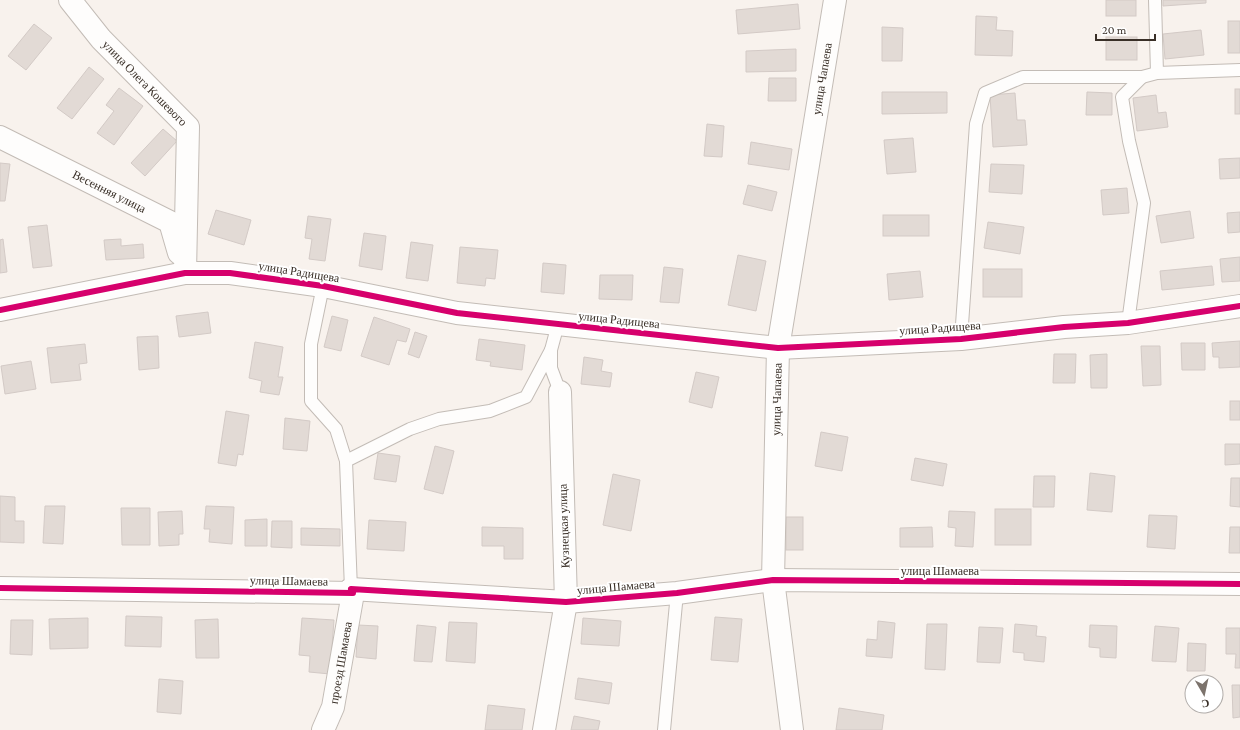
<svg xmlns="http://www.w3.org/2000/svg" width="1240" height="730" font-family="'Crimson Pro',serif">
<rect width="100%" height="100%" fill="#f8f2ed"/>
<g fill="#e2dad5" stroke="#d3cac6">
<rect x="1106" y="0" width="30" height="16"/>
<path d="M1163,0h43v3l-43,3z"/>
<path d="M798,4l2,25 -62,5 -2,-24z"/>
<path d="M976,16l21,1 -1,13 17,1 -1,25 -37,-1z"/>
<rect x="1228" y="21" width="12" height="32"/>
<path d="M34,24l18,14 -26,32 -18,-14z"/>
<path d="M882,27l21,1 -1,33h-20z"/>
<path d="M1201,30l3,25 -39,4 -2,-25z"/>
<rect x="1106" y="37" width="31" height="23"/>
<path d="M796,49v22l-50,1v-21z"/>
<path d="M89,67l15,12 -32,40 -15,-11z"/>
<path d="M769,78h27v23h-28z"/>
<path d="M119,88l24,18 -29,39 -17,-12 17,-22 -8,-6z"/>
<rect x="1235" y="89" width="5" height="25"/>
<path d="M882,92h65v21l-65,1z"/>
<path d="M1087,92l25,1v22h-26z"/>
<path d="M1015,93l2,27h8l2,25 -34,2 -3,-52z"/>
<path d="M1156,95l2,18 8,-1 2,15 -31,4 -4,-33z"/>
<path d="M707,124l17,2 -2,31 -18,-1z"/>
<path d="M163,129l14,12 -32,35 -14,-13z"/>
<path d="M913,138l3,34 -29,2 -3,-34z"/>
<path d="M751,142l41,7 -3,21 -41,-6z"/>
<path d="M1240,158v20l-20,1 -1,-20z"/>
<path d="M0,163l10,1 -5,37h-5z"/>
<path d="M991,164l33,1 -2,29 -33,-2z"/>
<path d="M748,185l29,7 -5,19 -29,-7z"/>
<path d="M1127,188l2,25 -26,2 -2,-25z"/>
<path d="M216,210l35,10 -7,25 -36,-11z"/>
<path d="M1190,211l4,27 -33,5 -5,-27z"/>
<path d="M1240,212v20l-12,1 -1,-20z"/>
<rect x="883" y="215" width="46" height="21"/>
<path d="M308,216l23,3 -6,42 -16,-2 3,-20 -7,-1z"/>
<path d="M988,222l36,5 -4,27 -36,-6z"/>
<path d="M47,225l5,41 -19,2 -5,-41z"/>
<path d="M364,233l22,3 -4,34 -23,-4z"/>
<path d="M3,239l4,33 -7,1v-33z"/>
<path d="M121,239v7l22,-2 1,14 -38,2 -2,-20z"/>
<path d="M411,242l22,3 -5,36 -22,-3z"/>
<path d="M460,247l38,3 -3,29 -9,-1 -1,8 -28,-3z"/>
<path d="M738,255l28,6 -10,50 -28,-6z"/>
<path d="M1240,257v24l-18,1 -2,-23z"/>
<path d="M543,263l23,2 -2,29 -23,-2z"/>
<path d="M1212,266l2,19 -52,5 -2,-19z"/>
<path d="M664,267l19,2 -4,34 -19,-1z"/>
<rect x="983" y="269" width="39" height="28"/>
<path d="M920,271l3,26 -34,3 -2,-26z"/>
<path d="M600,275h33l-1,25 -33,-1z"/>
<path d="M208,312l3,21 -32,4 -3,-21z"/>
<path d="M332,316l16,4 -7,31 -17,-4z"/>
<path d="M374,317l36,12 -4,13 -9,-2 -8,25 -28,-9z"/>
<path d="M415,332l12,4 -8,22 -11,-4z"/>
<path d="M158,336l1,32 -20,2 -2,-33z"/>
<path d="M479,339l46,6 -3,25 -32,-4 1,-4 -15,-2z"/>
<path d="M1240,341v26l-21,1v-11h-6l-1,-14z"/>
<path d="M255,342l28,5 -5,30h5l-4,18 -19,-3 2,-11 -13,-3z"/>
<path d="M1181,343h24v27h-23z"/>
<path d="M85,344l2,19 -8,1 2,16 -30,3 -4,-35z"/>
<path d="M1141,346h19l1,39 -18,1z"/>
<path d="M1054,354h22l-1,29h-22z"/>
<path d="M1107,354v34h-16l-1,-33z"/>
<path d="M584,357l19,3 -2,11 11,2 -2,14 -29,-3z"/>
<path d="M31,361l5,28 -31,5 -4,-28z"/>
<path d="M696,372l23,5 -7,31 -23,-6z"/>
<rect x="1230" y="401" width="10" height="19"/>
<path d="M226,411l23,4 -6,40 -5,-1 -2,12 -18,-3z"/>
<path d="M285,418l25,3 -3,30 -24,-2z"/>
<path d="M821,432l27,5 -6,34 -27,-5z"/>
<path d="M1225,444h15v20l-15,1z"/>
<path d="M435,446l19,5 -11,43 -19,-5z"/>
<path d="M378,453l22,3 -4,26 -22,-3z"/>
<path d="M915,458l32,6 -4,22 -32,-6z"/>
<path d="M1090,473l25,3 -3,36 -25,-2z"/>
<path d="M613,474l27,6 -9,51 -28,-6z"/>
<path d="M1034,476h21l-1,31h-21z"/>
<path d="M1231,478h9v29l-10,-1z"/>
<path d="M0,496l15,1v24h9v22l-24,-1z"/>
<path d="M45,506h20l-2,38 -20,-1z"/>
<path d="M206,506l28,1 -2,37 -23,-2 1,-13h-6z"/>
<path d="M121,508h29v37h-28z"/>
<rect x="995" y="509" width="36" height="36"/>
<path d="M182,511l1,23h-4v11l-20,1 -1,-34z"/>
<path d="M949,511l26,1 -2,35 -18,-1 1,-18 -8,-1z"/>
<path d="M1149,515l28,1 -2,33 -28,-2z"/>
<rect x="786" y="517" width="17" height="33"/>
<path d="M267,519v27h-22v-26z"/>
<path d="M369,520l37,2 -2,29 -37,-2z"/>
<path d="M272,521h20v27l-21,-1z"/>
<path d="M482,527l41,1v31h-19v-13h-22z"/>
<path d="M932,527l1,20h-33v-19z"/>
<path d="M1230,527h10v26h-11z"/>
<path d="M301,528l39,1v17l-39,-1z"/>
<path d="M126,616l36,1 -1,30 -36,-1z"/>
<path d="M715,617l27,2 -4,43 -27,-2z"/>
<path d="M88,618v30l-38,1 -1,-30z"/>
<path d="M302,618l32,2 -4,54 -21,-2 1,-16 -11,-1z"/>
<path d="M583,618l38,3 -2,25 -38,-2z"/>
<path d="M218,619l1,39h-23l-1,-38z"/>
<path d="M11,620h22l-1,35 -22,-1z"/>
<path d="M878,621l17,2 -3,35 -26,-2 1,-17 10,1z"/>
<path d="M449,622l28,1 -2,40 -29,-2z"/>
<path d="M927,624h20l-2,46 -20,-1z"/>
<path d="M1015,624l22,2 -1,10 10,1 -2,25 -20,-2v-7l-11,-1z"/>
<path d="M358,625l20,1 -2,33 -20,-2z"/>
<path d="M417,625l19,2 -4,35 -18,-1z"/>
<path d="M1090,625l27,1 -1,32 -16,-1v-9l-11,-1z"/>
<path d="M1155,626l24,2 -3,34 -24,-1z"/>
<path d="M979,627l24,1 -3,35 -23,-1z"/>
<path d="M1226,628h14v40h-5l1,-14h-10z"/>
<path d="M1188,643l18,1 -1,27h-18z"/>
<path d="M578,678l34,5 -3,21 -34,-5z"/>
<path d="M159,679l24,2 -2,33 -24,-2z"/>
<path d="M1232,685h8v32l-7,1z"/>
<path d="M488,705l37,4 -3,21h-37z"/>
<path d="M839,708l45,7 -2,15h-46z"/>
<path d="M574,716l26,5 -2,9h-27z"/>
</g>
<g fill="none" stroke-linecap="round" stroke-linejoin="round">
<g stroke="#c3bcb6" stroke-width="14">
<g id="service">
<path d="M1155,0l2,73"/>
<path d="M323,286l-12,58v57l25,28 10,32"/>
<path d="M1128,323l16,-120 -15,-62 -7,-44 20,-20"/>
<path d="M558,324l-7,26v18l9,24"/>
<path d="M961,339l15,-215 9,-31 38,-16h119l15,-4 83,-3"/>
<path d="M351,589l-5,-128 64,-32 29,-10 51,-8 36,-14 25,-47"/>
<path d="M664,730l13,-137"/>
</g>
</g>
<g stroke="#c3bcb6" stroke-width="24">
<g id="minor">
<path id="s1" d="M70,0l31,39 87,88 -3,146"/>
<path id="s2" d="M0,137l170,85 9,31"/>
<path d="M0,310l185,-37h45l93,13 134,27 321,35 183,-9 103,-12 64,-4 112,-17"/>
<path d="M0,588l353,5 -2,-4 215,13 111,-9 96,-13 467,4"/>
<path id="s3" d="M323,730l10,-23 20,-114"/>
<path d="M544,730l22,-128 -6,-210"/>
<path id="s4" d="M792,730l-19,-150 5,-232 57,-348"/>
</g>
</g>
<use href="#service" stroke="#fefdfc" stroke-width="12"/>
<use href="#minor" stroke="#fefdfc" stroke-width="22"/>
<g stroke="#fff" stroke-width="8">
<g id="cycleway">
<path d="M0,310l185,-37h45l93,13 134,27 321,35 183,-9 103,-12 64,-4 112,-17"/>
<path d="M0,588l353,5 -2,-4 215,13 111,-9 96,-13 467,4"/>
</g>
</g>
<use href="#cycleway" stroke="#d6006c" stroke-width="6"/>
</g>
<g text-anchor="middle" stroke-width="4" stroke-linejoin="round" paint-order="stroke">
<g font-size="12" fill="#392f27" stroke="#fff">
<text dy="4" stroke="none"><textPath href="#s4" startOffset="656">улица Чапаева</textPath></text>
<text dy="4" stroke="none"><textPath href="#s1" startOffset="112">улица Олега Кошевого</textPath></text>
<text dy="4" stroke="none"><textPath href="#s2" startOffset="122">Весенняя улица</textPath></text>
<text transform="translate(299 272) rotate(9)" y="4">улица Радищева</text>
<text transform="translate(619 320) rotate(6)" y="4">улица Радищева</text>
<text transform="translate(940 328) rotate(-4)" y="4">улица Радищева</text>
<text dy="4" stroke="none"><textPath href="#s4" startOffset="332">улица Чапаева</textPath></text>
<text transform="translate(564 526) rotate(-92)" y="4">Кузнецкая улица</text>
<text x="940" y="575">улица Шамаева</text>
<text transform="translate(289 581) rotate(1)" y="4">улица Шамаева</text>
<text transform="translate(616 587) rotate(-5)" y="4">улица Шамаева</text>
<text dy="4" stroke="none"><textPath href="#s3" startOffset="70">проезд Шамаева</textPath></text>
</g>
</g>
<g transform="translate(1204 694) rotate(171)"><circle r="19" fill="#ffffff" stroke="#b0aca9"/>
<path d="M0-3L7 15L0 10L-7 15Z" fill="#7c736c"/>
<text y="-6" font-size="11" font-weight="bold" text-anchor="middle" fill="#392f27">С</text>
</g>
<path d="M1096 34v6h59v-6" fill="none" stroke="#392f27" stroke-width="2"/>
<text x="1102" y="34" font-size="12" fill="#392f27" stroke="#ffffff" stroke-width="3" paint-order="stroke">20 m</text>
</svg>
